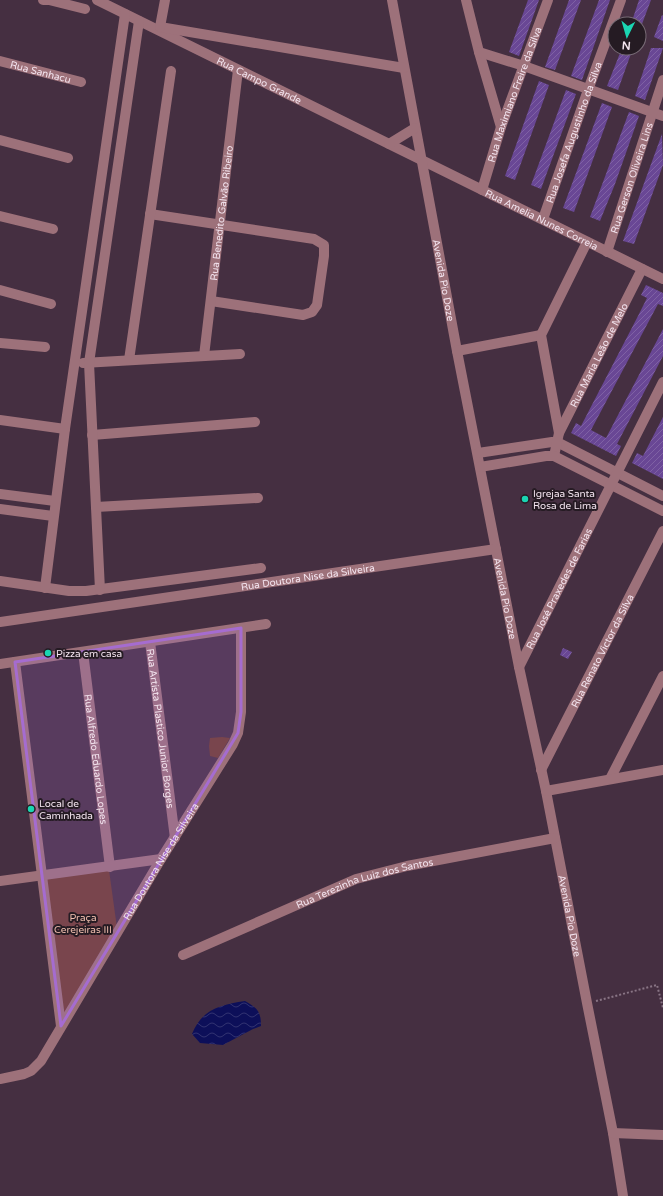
<svg xmlns="http://www.w3.org/2000/svg" width="663" height="1196" font-family="'Varela Round',sans-serif">
<defs>
<pattern id="water-waves" width="16" height="10" patternUnits="userSpaceOnUse"><rect width="16" height="10" fill="#0d0f59"/><path d="M0 5q4-4 8 0t8 0" fill="none" stroke="#313271"/></pattern>
<pattern id="building-hatch" width="6" height="6" patternUnits="userSpaceOnUse"><rect width="6" height="6" fill="#694795"/><path d="M-1 1l2-2M0 6l6-6M5 7l2-2" fill="none" stroke="#7f61a4"/></pattern>
</defs>
<rect width="100%" height="100%" fill="#452f41"/>
<g fill="#6e3b2c">
<path d="M222,737l8,1 -12,20 -8,-2 -1,-10 1,-8z"/>
<path d="M109,870l9,65 -55,90 -18,-147z"/>
</g>
<path fill="url(#water-waves)" d="M245,1001c12,7 16,10 16,25l-8,3 -30,16 -23,-2 -8,-9c10,-25 28,-29 53,-33z"/>
<g fill="url(#building-hatch)">
<path d="M528,0h11l-20,56 -10,-4z"/>
<path d="M569,0h12l-26,70 -10,-3z"/>
<path d="M599,0h11l-28,80 -11,-4z"/>
<path d="M639,0h12l-9,24h-11z"/>
<path d="M662,15l1,1v25l-9,-4z"/>
<path d="M622,48h11l-15,42 -11,-4z"/>
<path d="M651,48h12l-18,52 -10,-4z"/>
<path d="M539,81l10,4 -34,95 -10,-4z"/>
<path d="M566,90l10,4 -35,95 -10,-4z"/>
<path d="M602,103l10,4 -38,105 -11,-4z"/>
<path d="M629,112l10,4 -24,68 -15,37 -10,-4z"/>
<path d="M662,134l1,31 -29,79 -11,-3z"/>
<path d="M646,285l17,8v13l-5,-2 -67,126 15,8 57,-109v27l-46,88 4,2 -5,10 -45,-23 5,-10 5,3 57,-110 9,-18 -6,-3z"/>
<path d="M663,417v62l-31,-16 5,-10 6,3z"/>
<path d="M563,648l9,4 -4,7 -8,-4z"/>
</g>
<g fill="none" stroke-linecap="round" stroke-linejoin="round">
<path stroke="#897585" stroke-width="2" stroke-dasharray="2 2" stroke-linecap="butt" d="M596,1001l61,-16 6,23"/>
<g stroke="#9d717a" stroke-width="10">
<path d="M43,0h6l36,9"/>
<path id="s1" d="M97,0l566,279"/>
<path id="s2" d="M392,0l65,351 62,316 27,124 41,212 26,130 10,63"/>
<path d="M466,0l13,52 22,75"/>
<path d="M160,27l244,41"/>
<path d="M160,27l5,-27"/>
<path d="M479,52l45,14 139,50"/>
<path id="s3" d="M0,61l81,21"/>
<path d="M0,140l68,18"/>
<path d="M389,144l26,-16"/>
<path id="s4" d="M482,190l19,-63 47,-127"/>
<path d="M150,214l164,25 10,6v11l-7,49 -5,7 -9,3 -92,-14"/>
<path d="M0,216l53,13"/>
<path id="s5" d="M543,219l45,-129 33,-90"/>
<path id="s6" d="M607,252l56,-172"/>
<path d="M0,290l51,14"/>
<path d="M0,343l45,4"/>
<path d="M457,351l84,-16"/>
<path id="s7" d="M204,356l34,-286"/>
<path d="M129,360l42,-289"/>
<path d="M83,363l157,-9"/>
<path d="M0,420l65,9"/>
<path d="M559,433l-18,-98 46,-93"/>
<path d="M92,435l163,-13"/>
<path d="M478,453l74,-11h5l106,54"/>
<path id="s8" d="M554,456l5,-23 83,-164"/>
<path d="M480,467l66,-11h8l109,55"/>
<path d="M0,494l55,7"/>
<path d="M96,507l162,-9"/>
<path d="M0,509l53,7"/>
<path d="M0,581l69,10h17l175,-23"/>
<path d="M45,588l20,-159 60,-415"/>
<path d="M100,590l-11,-227 50,-342"/>
<path id="s9" d="M0,622l496,-73"/>
<path id="s10" d="M150,642l25,196"/>
<path id="s11" d="M83,652l27,215"/>
<path d="M15,662l46,364"/>
<path d="M0,664l266,-40"/>
<path id="s12" d="M519,667l144,-285"/>
<path id="s13" d="M541,770l122,-239"/>
<path d="M610,779l53,-103"/>
<path d="M546,791l117,-21"/>
<path d="M0,881l161,-22"/>
<path id="s14" d="M183,955l173,-76 51,-13 148,-28"/>
<path id="s15" d="M0,1079l24,-5 7,-3 10,-10 120,-202 72,-115 5,-11 3,-21v-84"/>
<path d="M613,1133l50,2"/>
</g>
</g>
<path fill="#a56cd0" fill-opacity="0.2" stroke="#a56cd0" stroke-width="3" stroke-linejoin="round" d="M241,628v84l-3,21 -177,293 -46,-364z"/>
<g fill="#1ad5b2" stroke="#251b23" stroke-width="1.5">
<circle cx="525" cy="499" r="4"/>
<circle cx="48" cy="653" r="4"/>
<circle cx="31" cy="809" r="4"/>
</g>
<g text-anchor="middle" stroke-width="4" stroke-linejoin="round" paint-order="stroke">
<g font-size="10" fill="#f3e4ef" stroke="#251b23">
<text dy="4" stroke="none"><textPath href="#s3" startOffset="42">Rua Sanhacu</textPath></text>
<text dy="4" stroke="none"><textPath href="#s1" startOffset="181">Rua Campo Grande</textPath></text>
<text dy="4" stroke="none"><textPath href="#s4" startOffset="101">Rua Maximiano Freire da Silva</textPath></text>
<text dy="4" stroke="none"><textPath href="#s5" startOffset="92">Rua Josefa Augustinho da Silva</textPath></text>
<text dy="4" stroke="none"><textPath href="#s6" startOffset="78">Rua Gerson Oliveira Lins</textPath></text>
<text dy="4" stroke="none"><textPath href="#s7" startOffset="144">Rua Benedito Galvão Ribeiro</textPath></text>
<text dy="4" stroke="none"><textPath href="#s1" startOffset="496">Rua Amelia Nunes Correia</textPath></text>
<text dy="4" stroke="none"><textPath href="#s2" startOffset="285">Avenida Pio Doze</textPath></text>
<text dy="4" stroke="none"><textPath href="#s8" startOffset="111">Rua Maria Leão de Melo</textPath></text>
<text dy="4" stroke="none"><textPath href="#s9" startOffset="311">Rua Doutora Nise da Silveira</textPath></text>
<text dy="4" stroke="none"><textPath href="#s12" startOffset="88">Rua José Praxedes de Farias</textPath></text>
<text dy="4" stroke="none"><textPath href="#s2" startOffset="609">Avenida Pio Doze</textPath></text>
<text dy="4" stroke="none"><textPath href="#s13" startOffset="134">Rua Renato Victor da Silva</textPath></text>
<text dy="4" stroke="none"><textPath href="#s10" startOffset="87">Rua Artista Plastico Junior Borges</textPath></text>
<text dy="4" stroke="none"><textPath href="#s11" startOffset="108">Rua Alfredo Eduardo Lopes</textPath></text>
<text dy="4" stroke="none"><textPath href="#s15" startOffset="279">Rua Doutora Nise da Silveira</textPath></text>
<text dy="4" stroke="none"><textPath href="#s14" startOffset="196">Rua Terezinha Luiz dos Santos</textPath></text>
<text dy="4" stroke="none"><textPath href="#s2" startOffset="933">Avenida Pio Doze</textPath></text>
</g>
<g font-size="10" fill="#f3e4ef" stroke="#251b23" text-anchor="start">
<text x="533" y="497">Igrejaa Santa<tspan x="533" dy="12">Rosa de Lima</tspan></text>
<text x="56" y="657">Pizza em casa</text>
<text x="39" y="807">Local de<tspan x="39" dy="12">Caminhada</tspan></text>
</g>
<g font-size="10" fill="#f0beae" stroke="#251b23">
<text x="83" y="921">Praça<tspan x="83" dy="12">Cerejeiras III</tspan></text>
</g>
</g>
<g transform="translate(627 36) rotate(185)"><circle r="19" fill="#251b23" stroke="#776b75"/>
<path d="M0-3L7 15L0 10L-7 15Z" fill="#1ad5b2"/>
<text y="-6" font-size="11" font-weight="bold" text-anchor="middle" fill="#f3e4ef">N</text>
</g>
</svg>
